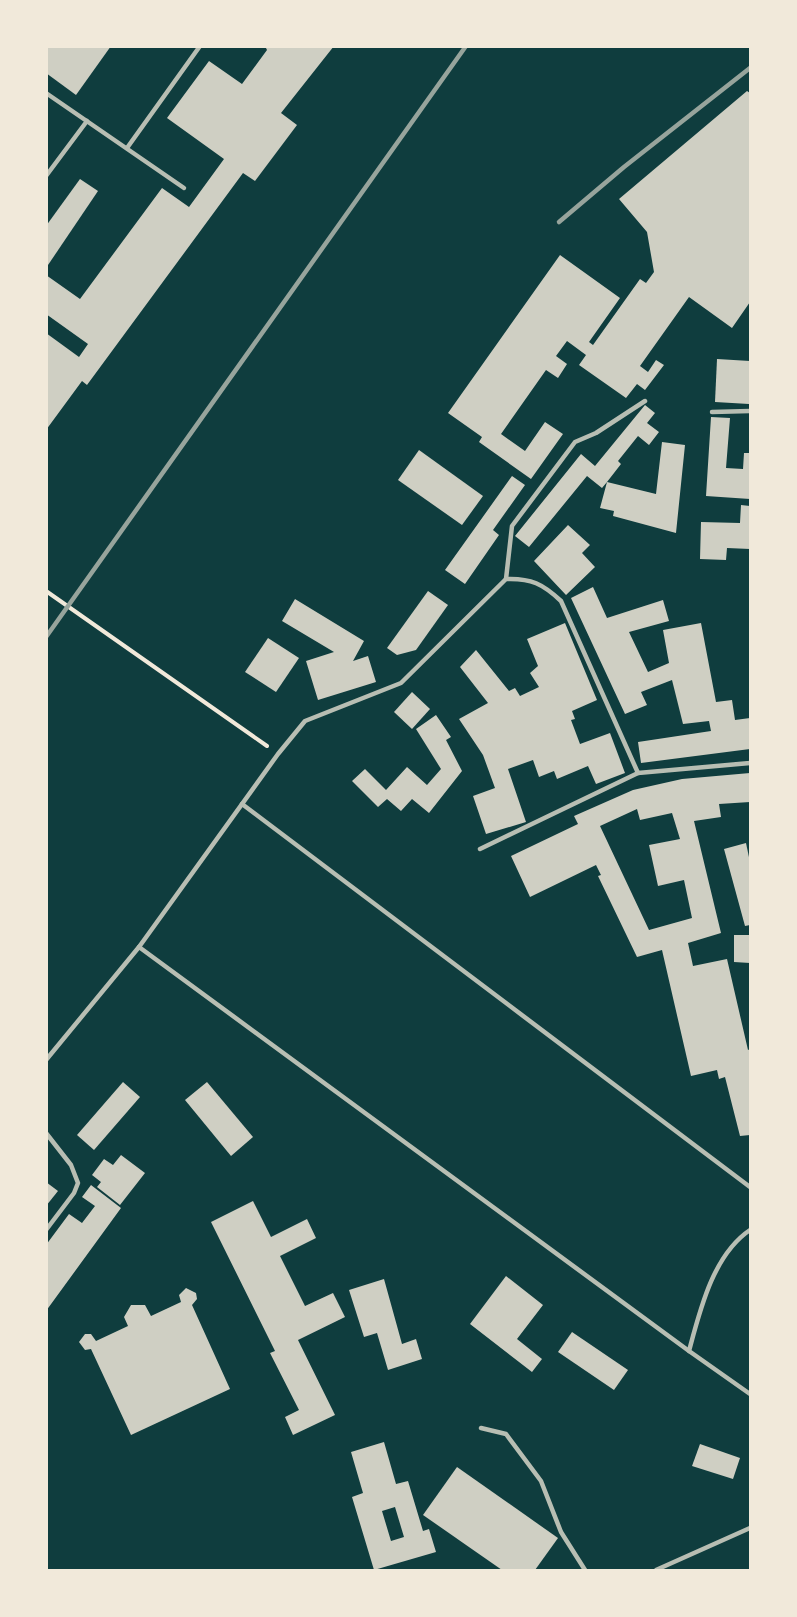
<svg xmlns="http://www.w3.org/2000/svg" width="797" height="1617" font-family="Lato,sans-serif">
<rect width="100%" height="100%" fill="#0f3d3e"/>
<g fill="#cfcfc3" fill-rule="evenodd">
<path d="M46,46h65l-35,49 -30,-22z"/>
<path d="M265,46h69l-53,67 16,12 -42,56 -12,-8 -156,212 -5,-4 -36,49v-97l33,24 9,-13 -42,-30v-39l34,24 82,-111 27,19 35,-48 -57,-41 42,-57 33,23 25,-34z"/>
<path d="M747,91l3,2v209l-18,26 -43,-31 -49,69 8,6 8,-12 8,5 -19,25 -8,-6 -11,14 -47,-33 7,-10 -19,-14 -11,15 11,8 -9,14 -12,-8 -45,64 24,17 20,-29 18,12 -32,45 -52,-37 3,-5 -34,-24 112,-158 60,43 -31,44 4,3 47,-66 6,4 8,-11 -7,-40 -28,-33z"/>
<path d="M80,179l18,12 -52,77v-42z"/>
<path d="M717,359l33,2 -1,43 -34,-2z"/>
<path d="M645,405l10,8 -8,10 12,9 -10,13 -11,-9 -20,25 3,3 -14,18 49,12 6,-52 23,3 -9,88 -63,-17 1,-5 -14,-3 7,-26 -5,6 -15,-12 -58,71 -14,-11 66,-82 14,12z"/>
<path d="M711,417l19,1 -4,50 17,1 1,-16h6v46l-44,-3z"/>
<path d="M419,450l64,46 -21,29 -64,-45z"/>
<path d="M512,476l13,9 -32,45 6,5 -34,49 -20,-14z"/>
<path d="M741,505l9,1v43l-23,-1 -1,12 -26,-1 1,-37 39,1z"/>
<path d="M568,525l22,20 -8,8 13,14 -29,28 -32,-34z"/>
<path d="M593,587l14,31 56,-18 6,21 -40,11 19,40 21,-9 -6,-33 38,-7 15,79 16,-2 3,20 15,-2v31l-109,14 -3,-21 73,-11 -2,-10 -26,3 -11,-44 -31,12 6,13 -22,9 -54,-116z"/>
<path d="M428,591l20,14 -32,45 -19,5 -10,-7z"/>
<path d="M295,599l69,42 -11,20 15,-5 8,26 -58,18 -12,-39 28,-9 -52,-31z"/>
<path d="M565,623l32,77 -25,11 3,8 -4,1 9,24 30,-11 15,40 -29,11 -8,-18 -31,13 -3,-8 -15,6 -6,-17 -25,9 18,53 -40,12 -13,-38 22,-8 -12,-33 -24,-36 29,-16 -28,-36 16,-17 33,41 6,-3 5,8 19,-9 -9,-14 8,-7 -11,-27z"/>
<path d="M268,638l31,20 -23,34 -31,-20z"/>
<path d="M412,692l18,17 -18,20 -18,-17z"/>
<path d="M436,715l15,22 -5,3 16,31 -33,42 -17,-14 -11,12 -14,-12 -9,8 -26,-26 13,-12 21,21 21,-23 20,18 14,-16 -25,-40z"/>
<path d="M750,773v29l-31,2 2,13 -27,4 27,112 -33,10 5,23 34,-7 21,91 2,-1v86l-10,1 -15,-59 -6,2 -2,-9 -26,6 -29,-126 -25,7 -39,-81 3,-1 -5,-10 -66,32 -19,-41 67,-32 -4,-8 59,-26 49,-11zM637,809l3,11 32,-7 8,26 -31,6 9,41 26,-6 8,38 -43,12 -49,-104z"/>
<path d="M746,843l4,19v63l-5,1 -21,-77z"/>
<path d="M734,935h16v28l-16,-1z"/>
<path d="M123,1082l17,15 -46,53 -17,-15z"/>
<path d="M207,1082l46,55 -22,19 -46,-56z"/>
<path d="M121,1155l24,18 -25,32 -23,-18 4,-5 -9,-7 12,-16 9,6z"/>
<path d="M46,1182l12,9 -12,15z"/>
<path d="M91,1185l30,23 -75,103v-66l23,-31 13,9 13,-17 -13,-9z"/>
<path d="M253,1201l18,36 36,-18 9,19 -36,18 25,50 28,-13 12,24 -47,23 37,75 -42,20 -8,-18 14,-7 -29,-57 5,-2 -64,-129z"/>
<path d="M506,1276l37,29 -26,34 25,20 -10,13 -62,-48z"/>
<path d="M384,1279l18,65 14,-5 6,20 -34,11 -11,-37 -13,4 -15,-47z"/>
<path d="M186,1288l10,5 1,6 -5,6 38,84 -99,46 -40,-86 -6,1 -6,-8 6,-8h6l5,7 32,-15 -4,-9 7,-12h14l6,11 30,-14 -2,-7z"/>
<path d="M572,1332l56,38 -14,20 -56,-38z"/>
<path d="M384,1442l12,42 12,-3 15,50 6,-2 7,23 -62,18 -22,-73 11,-4 -12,-41zM395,1507l9,30 -13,4 -9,-30z"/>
<path d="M700,1444l40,14 -7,21 -41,-13z"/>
<path d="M457,1467l101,71 -23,32h-33l-79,-55z"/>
</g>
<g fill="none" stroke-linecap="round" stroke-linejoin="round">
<path stroke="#f1e9da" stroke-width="4" d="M46,591l221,155"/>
<g stroke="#b8beb3" stroke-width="4.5">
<path d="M46,93l138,95"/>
<path d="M127,148l73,-102"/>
<path d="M46,176l41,-55"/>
<path d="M712,412l38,-1"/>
<path d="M506,579l6,-53 63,-84 21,-9 49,-32"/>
<path d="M242,804l508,383"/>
<path d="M480,849l158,-76"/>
<path d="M139,947l550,404"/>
<path d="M46,1060l93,-113 139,-193 27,-33 96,-38 105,-104c25,-1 37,5 55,22l77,172 112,-10"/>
<path d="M46,1133l25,32 7,18 -4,10 -28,37"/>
<path d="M750,1230c-37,25 -50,80 -61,121l61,43"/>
<path d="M481,1428l25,6 35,47 20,51 24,38"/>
<path d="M656,1570l94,-42"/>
</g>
<g stroke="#97a49c" stroke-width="4.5">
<path d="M559,222l65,-55 126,-99"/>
<path d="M46,637l420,-591"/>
</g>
</g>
<rect width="797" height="1617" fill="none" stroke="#f1e9da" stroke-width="96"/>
</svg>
